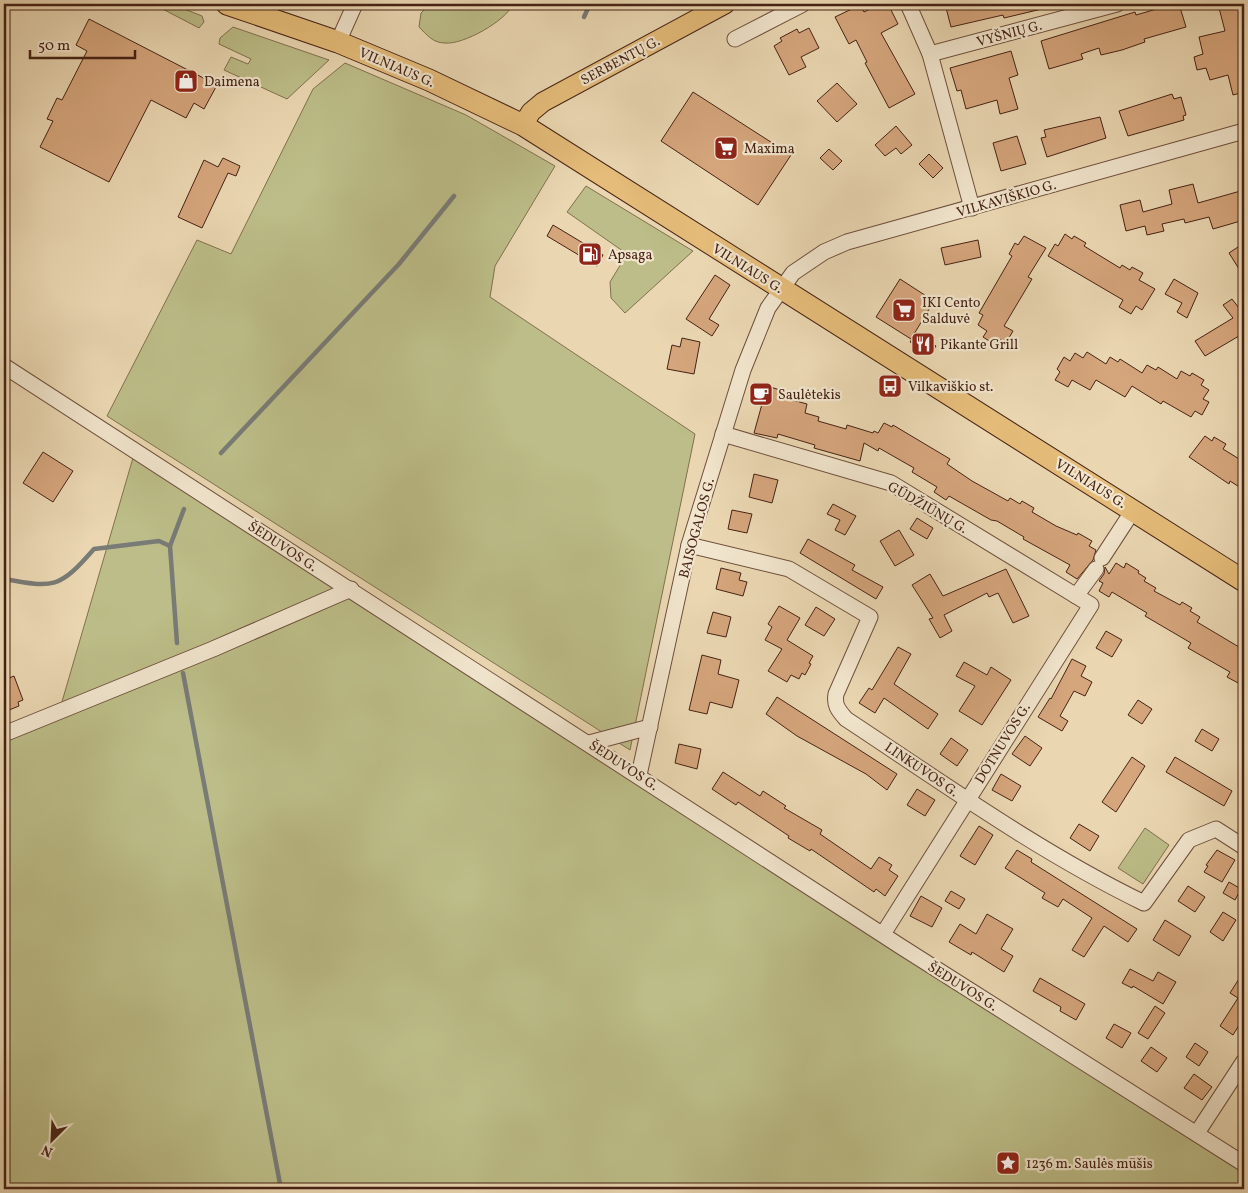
<svg xmlns="http://www.w3.org/2000/svg" width="1248" height="1193" font-family="Vollkorn,serif">
<rect width="100%" height="100%" fill="#ead7b2"/>
<filter id="stains"><feTurbulence type="fractalNoise" baseFrequency=".004" numOctaves="4"/><feColorMatrix values="0 0 0 0 .2 0 0 0 0 .09 0 0 0 0 .02 0 0 0 .5 -.17"/></filter>
<radialGradient id="worn" r=".72"><stop offset=".6" stop-color="#630" stop-opacity="0"/><stop offset="1" stop-color="#630" stop-opacity=".3"/></radialGradient>
<g fill="#bcbd88" stroke="#81704e">
<path d="M153,4h19l30,12 2,6 -5,6z"/>
<path d="M430,4h83c-7,17 -50,41 -68,39 -12,0 -18,-8 -26,-16l2,-14z"/>
<path d="M233,27l96,33 -42,39 -63,-29 7,-13 17,7 3,-5 -32,-15 1,-6z"/>
<path d="M345,63l121,52 89,51 -60,100 -5,31 205,137 -65,316 -523,-334 90,-176 34,14 82,-165z"/>
<path d="M586,186l107,65 -68,62 -14,-15 -1,-16 17,-28 -60,-42z"/>
<path d="M135,451l1109,720 -9,18h-1231v-453l55,-24z"/>
<path d="M1145,828l24,17 -26,39 -25,-16z"/>
</g>
<g fill="none" stroke-linecap="round" stroke-linejoin="round">
<g stroke="#797b76" stroke-width="4.5">
<path d="M584,17l6,-13"/>
<path d="M221,453l178,-189 55,-68"/>
<path d="M4,579c50,9 55,10 90,-30l65,-8 11,5"/>
<path d="M177,643l-7,-97 14,-37"/>
<path d="M183,673l98,516"/>
</g>
</g>
<g fill="#d5a57c" stroke="#462215">
<path d="M880,4h8l10,20 -17,9 34,61 -26,14 -24,-45 2,-1 -11,-22 -7,4 -14,-27 25,-12 4,7z"/>
<path d="M945,4h42l1,3 12,-3h45l1,4 -42,10 -1,-3 -52,12z"/>
<path d="M1174,4h5l7,23 -42,12 1,3 -23,8 -21,5 -2,-7 -18,6 2,5 -34,10 -8,-28 94,-29 1,3z"/>
<path d="M1218,4h26v88l-11,3 -5,-20 -18,5 -4,-12 -9,2 -3,-13 9,-3 -4,-17 26,-6z"/>
<path d="M89,19l128,66 -13,24 -10,-6 -8,15 -35,-18 -42,82 -69,-35 13,-26 -6,-2 10,-21 5,2 25,-49 -11,-6z"/>
<path d="M809,28l10,20 -18,9 5,10 -17,8 -15,-29 8,-5 -2,-3 17,-9 2,4z"/>
<path d="M1011,51l7,24 -9,3 9,31 -18,5 -3,-14 -31,9 -5,-19 -4,1 -7,-23z"/>
<path d="M837,83l20,21 -20,18 -20,-21z"/>
<path d="M693,92l98,63 -33,50 -97,-64z"/>
<path d="M1172,94l2,5 7,-2 5,18 -3,1 1,4 -56,16 -9,-25z"/>
<path d="M1100,117l6,21 -59,19 -6,-19 5,-1 -2,-7z"/>
<path d="M896,126l16,19 -11,9 -5,-6 -11,8 -10,-11z"/>
<path d="M1017,136l9,28 -25,7 -8,-28z"/>
<path d="M829,149l13,12 -9,9 -13,-12z"/>
<path d="M929,154l14,14 -10,10 -14,-14z"/>
<path d="M223,158l17,8 -4,10 -8,-3 -26,55 -24,-11 26,-57 14,7z"/>
<path d="M1193,184l5,19 46,-13v30l-31,9 -4,-12 -24,6 -1,-4 -22,5 2,7 -17,4 -2,-9 -19,5 -6,-26 20,-5 3,12 29,-8 -3,-14z"/>
<path d="M553,225l50,30 -6,11 -50,-30z"/>
<path d="M1065,234l7,5 2,-3 12,7 -2,3 36,22 2,-3 8,5 2,-3 11,6 -4,7 16,9 -13,21 -6,-4 -5,8 -12,-7 4,-7 -75,-44 7,-12 3,2z"/>
<path d="M1024,236l22,12 -18,29 4,2 -28,47 9,5 -7,12 -8,-5 -4,6 -11,-7 4,-6 -9,-6 5,-10 -4,-2 33,-57 -3,-2 6,-11 3,2z"/>
<path d="M978,240l3,17 -36,8 -4,-17z"/>
<path d="M1244,243v34l-15,-24z"/>
<path d="M715,275l15,10 -21,34 10,6 -7,11 -26,-17z"/>
<path d="M900,279l34,22 -23,38 -35,-22z"/>
<path d="M1174,279l24,14 -11,25 -10,-6 5,-9 -17,-9z"/>
<path d="M1232,299l10,13 2,-1v22l-39,23 -10,-15 38,-23 -10,-13z"/>
<path d="M916,333l20,13 -6,9 -20,-13z"/>
<path d="M682,338l18,4 -6,32 -27,-5 5,-24 8,2z"/>
<path d="M1087,352l19,12 4,-7 8,5 2,-3 22,14 5,-8 9,5 2,-3 19,12 4,-8 9,5 2,-3 12,7 -3,5 8,5 -6,9 6,3 -7,13 -7,-4 -4,6 -28,-16 -2,3 -29,-18 -7,11 -29,-17 -6,10 -18,-10 -4,7 -13,-7 5,-8 -3,-3 7,-12 6,4 5,-8 8,5z"/>
<path d="M767,386l13,4 -2,6 29,8 -2,9 14,4 -1,4 28,8 1,-4 26,8 1,-2 4,2 6,-10 8,4 1,-2 57,34 -3,5 25,17 36,20 2,-3 10,6 2,-3 12,7 -2,4 24,14 21,9 1,-2 14,8 -3,5 7,4 -3,10 -16,19 -11,-7 4,-7 -47,-26 1,-2 -27,-16 -6,-1 -42,-24 -3,4 -12,-8 3,-5 -25,-15 2,-4 -35,-20 -1,3 -14,-8 -4,18 -46,-13 1,-3 -37,-11 -1,4 -23,-5z"/>
<path d="M1205,436l7,5 2,-4 12,7 -3,5 21,13v28l-14,-9 -1,3 -40,-27z"/>
<path d="M43,452l30,19 -20,31 -30,-19z"/>
<path d="M754,474l24,6 -6,23 -23,-6z"/>
<path d="M833,504l23,12 -11,19 -10,-5 5,-10 -13,-6z"/>
<path d="M732,510l20,4 -5,19 -19,-4z"/>
<path d="M917,518l16,10 -6,11 -17,-10z"/>
<path d="M899,530l15,25 -19,11 -15,-25z"/>
<path d="M808,539l47,26 -3,5 31,17 -7,12 -76,-46z"/>
<path d="M1116,563l8,5 2,-5 13,8 -1,2 8,5 -2,3 12,7 -2,3 26,14 2,-3 10,6 -2,3 10,6 -3,5 47,28v26l-4,8 -13,-7 3,-5 -42,-24 3,-5 -46,-27 2,-3 -35,-21 -3,5 -10,-6 4,-8 -4,-2 5,-7 1,-7 4,7z"/>
<path d="M721,568l20,5 -2,7 8,2 -4,14 -27,-7z"/>
<path d="M1006,569l23,47 -16,7 -15,-30 -9,4 -2,-4 -43,22 8,16 -12,7 -11,-19 4,-1 -21,-33 18,-11 13,22z"/>
<path d="M779,606l21,12 -13,22 26,16 -4,7 2,1 -6,11 -3,-2 -3,6 -8,-4 -4,7 -19,-11 14,-22 -17,-9 7,-13 -4,-3z"/>
<path d="M816,607l19,12 -11,17 -19,-11z"/>
<path d="M713,612l18,5 -5,20 -19,-4z"/>
<path d="M1106,631l16,9 -10,17 -16,-9z"/>
<path d="M898,647l13,7 -17,30 44,30 -10,15 -44,-31 -9,15 -16,-10 10,-15 3,2z"/>
<path d="M702,655l19,5 -3,14 21,6 -7,28 -22,-6 -3,12 -18,-4z"/>
<path d="M1072,659l14,7 -5,10 11,6 -7,14 -11,-5 -14,25 8,5 -6,10 -24,-14 12,-19 1,1z"/>
<path d="M964,662l23,13 4,-8 20,13 -29,45 -23,-14 16,-25 -19,-10z"/>
<path d="M14,676l9,24 -5,2 1,4 -15,6v-32z"/>
<path d="M777,697l120,77 -10,16 -21,-16 -69,-38 -31,-22z"/>
<path d="M1138,700l14,9 -10,15 -14,-9z"/>
<path d="M1202,729l17,10 -7,12 -17,-10z"/>
<path d="M1025,736l17,12 -12,18 -18,-12z"/>
<path d="M951,738l17,12 -11,16 -17,-12z"/>
<path d="M679,744l22,5 -4,20 -22,-6z"/>
<path d="M1132,757l13,9 -29,46 -14,-10z"/>
<path d="M1175,757l57,34 -8,15 -58,-34z"/>
<path d="M723,772l37,24 3,-5 23,15 -2,2 38,22 -2,4 51,35 8,-12 13,8 -3,5 9,6 -13,20 -9,-7 -2,3 -63,-43 -1,2 -22,-13 1,-2 -51,-34 -2,3 -24,-16z"/>
<path d="M1001,774l20,12 -9,15 -20,-11z"/>
<path d="M917,789l18,11 -10,16 -18,-11z"/>
<path d="M1079,824l20,12 -9,15 -20,-13z"/>
<path d="M979,826l14,9 -18,30 -15,-9z"/>
<path d="M1017,850l15,9 -1,3 106,67 -9,13 -24,-16 -20,31 -12,-7 20,-32 -29,-19 -5,8 -16,-9 3,-5 -40,-25z"/>
<path d="M1217,850l18,10 -13,22 -18,-10 4,-6 -2,-1z"/>
<path d="M1229,882l12,7 -6,11 -12,-7z"/>
<path d="M1188,886l17,11 -10,15 -17,-11z"/>
<path d="M951,891l14,8 -6,10 -14,-8z"/>
<path d="M921,896l21,12 -10,19 -22,-11z"/>
<path d="M1223,912l13,8 -13,21 -13,-9z"/>
<path d="M987,914l26,15 -12,20 12,7 -9,16 -32,-20 -1,3 -22,-13 11,-18 16,10z"/>
<path d="M1165,920l26,16 -12,20 -26,-16z"/>
<path d="M1130,969l23,12 5,-9 18,10 -13,22 -30,-18 -1,2 -10,-5z"/>
<path d="M1244,971v46l-11,18 -13,-9 18,-28 -8,-5z"/>
<path d="M1040,978l45,26 -9,16 -16,-9 1,-4 -28,-16z"/>
<path d="M1155,1006l10,7 -17,26 -10,-6z"/>
<path d="M1114,1024l17,9 -9,15 -16,-10z"/>
<path d="M1195,1043l13,9 -9,14 -13,-9z"/>
<path d="M1151,1047l16,11 -10,14 -16,-11z"/>
<path d="M1194,1074l18,13 -10,13 -18,-12z"/>
</g>
<g fill="none" stroke-linecap="round" stroke-linejoin="round">
<g stroke="#6f4f3c" stroke-width="17">
<g id="minor">
<path d="M908,4l22,50 42,154"/>
<path d="M735,39l68,-35"/>
<path d="M338,42l17,-38"/>
<path d="M930,54l187,-50"/>
<path d="M4,366l896,580 344,218"/>
<path d="M723,434l168,49 200,122 -208,329"/>
<path d="M689,545l100,24 81,48 -34,77c-2,11 2,16 10,25 97,64 193,133 298,184l45,-63 27,-11 28,18"/>
<path d="M1102,558l32,-49"/>
<path d="M1076,596l20,-27"/>
<path d="M4,734l209,-85 138,-60"/>
<path d="M589,743l61,-16"/>
<path d="M639,775l50,-230 54,-175 25,-62 25,-35 31,-21 23,-10 397,-111"/>
<path d="M1197,1133l47,-72"/>
</g>
</g>
<g stroke="#462215" stroke-width="21">
<path id="major" d="M523,125l8,-13 12,-10 182,-98"/>
</g>
<g stroke="#462215" stroke-width="23">
<path id="highway" d="M227,4l111,38 91,38 94,45 721,456"/>
</g>
<use href="#minor" stroke="#f1e5cd" stroke-width="15"/>
<use href="#major" stroke="#e5bc79" stroke-width="19"/>
<use href="#highway" stroke="#e5bc79" stroke-width="21"/>
</g>
<defs>
<g id="shop-square" transform="scale(1.25)"><rect x="-9" y="-9" width="18" height="18" rx="4" fill="#8f2418" stroke="#f1e5cd"/><path d="M-5-2.5h2.3a2.7 3.5 0 0 1 5.4 0H5L5.5 6h-11ZM-1.5-2.5h3a1.5 2.3 0 0 0-3 0Z" fill="#fff"/></g>
<g id="supermarket-square" transform="scale(1.25)"><rect x="-9" y="-9" width="18" height="18" rx="4" fill="#8f2418" stroke="#f1e5cd"/><path d="M-6-5.5h2.5l.6 2H6L4.5 2H-2.5L-4.4-4H-6ZM-1.5 3.2a1.3 1.3 0 1 0 .1 0ZM3 3.2a1.3 1.3 0 1 0 .1 0Z" fill="#fff"/></g>
<g id="fuel-square" transform="scale(1.25)"><rect x="-9" y="-9" width="18" height="18" rx="4" fill="#8f2418" stroke="#f1e5cd"/><path d="M-5.5-6h7V0h2V4h1.3V-2.5L3-4.5l.8-.8L6-3V5H2.5V1h-1V6h-7ZM-4.2-4.7v3.2H.2V-4.7Z" fill="#fff"/></g>
<g id="restaurant-square" transform="scale(1.25)"><rect x="-9" y="-9" width="18" height="18" rx="4" fill="#8f2418" stroke="#f1e5cd"/><path d="M-5-6h1v4h1v-4h1v4h1v-4h1v5L-1.5 .5V6h-2V.5L-5-1ZM5-6V6H3V1.5H1.5Q1.5-4 5-6Z" fill="#fff"/></g>
<g id="bus-square" transform="scale(1.25)"><rect x="-9" y="-9" width="18" height="18" rx="4" fill="#8f2418" stroke="#f1e5cd"/><path d="M-5-6H5V4H4V6H2V4H-2V6H-4V4H-5ZM-3.5-4V0h7V-4ZM-3.5 1.2v1.5H-2V1.2ZM2 1.2v1.5H3.5V1.2Z" fill="#fff"/></g>
<g id="cafe-square" transform="scale(1.25)"><rect x="-9" y="-9" width="18" height="18" rx="4" fill="#8f2418" stroke="#f1e5cd"/><path d="M-5.5-4.5H6V0H3Q3 3.5 0 3.5H-2.5Q-5.5 3.5-5.5 0ZM3-3.2v2h1.7v-2ZM-6 4.5H4V6H-6Z" fill="#fff"/></g>
<g id="sight-square" transform="scale(1.25)"><rect x="-9" y="-9" width="18" height="18" rx="4" fill="#8f2418" stroke="#f1e5cd"/><path d="M0-6L1.8-2.2L6-1.7L2.9 1.2L3.7 5.4L0 3.3L-3.7 5.4L-2.9 1.2L-6-1.7L-1.8-2.2Z" fill="#fff"/></g>
</defs>
<g fill-rule="evenodd">
<use href="#shop-square" x="186" y="81"/>
<use href="#supermarket-square" x="726" y="148"/>
<use href="#fuel-square" x="590" y="254"/>
<use href="#supermarket-square" x="904" y="310"/>
<use href="#restaurant-square" x="923" y="344"/>
<use href="#bus-square" x="890" y="386"/>
<use href="#cafe-square" x="761" y="394"/>
<use href="#sight-square" x="1008" y="1163"/>
</g>
<g text-anchor="middle" stroke-width="4.5" stroke-linejoin="round" paint-order="stroke">
<g font-size="14" fill="#462215" stroke="#f1e5cd">
<text transform="translate(1009 33) rotate(-15)" y="5">VYŠNIŲ G.</text>
<text transform="translate(620 60) rotate(-28)" y="5">SERBENTŲ G.</text>
<text transform="translate(397 67) rotate(23)" y="5">VILNIAUS G.</text>
<text transform="translate(1006 198) rotate(-16)" y="5">VILKAVIŠKIO G.</text>
<text transform="translate(748 268) rotate(32)" y="5">VILNIAUS G.</text>
<text transform="translate(1091 483) rotate(32)" y="5">VILNIAUS G.</text>
<text transform="translate(928 507) rotate(30)" y="5">GŪDŽIŪNŲ G.</text>
<text transform="translate(696 528) rotate(-75)" y="5">BAISOGALOS G.</text>
<text transform="translate(283 546) rotate(33)" y="5">ŠEDUVOS G.</text>
<text transform="translate(1002 743) rotate(-58)" y="5">DOTNUVOS G.</text>
<text transform="translate(624 765) rotate(33)" y="5">ŠEDUVOS G.</text>
<text transform="translate(922 769) rotate(34)" y="5">LINKUVOS G.</text>
<text transform="translate(963 986) rotate(32)" y="5">ŠEDUVOS G.</text>
</g>
<g font-size="14" fill="#462215" stroke="#f1e5cd" text-anchor="start">
<text x="204" y="86">Daimena</text>
<text x="744" y="153">Maxima</text>
<text x="608" y="259">Apsaga</text>
<text x="922" y="307">IKI Cento<tspan x="922" dy="16">Salduvė</tspan></text>
<text x="940" y="349">Pikante Grill</text>
<text x="908" y="391">Vilkaviškio st.</text>
<text x="778" y="399">Saulėtekis</text>
<text x="1026" y="1168">1236 m. Saulės mūšis</text>
</g>
</g>
<rect width="1248" height="1193" fill="none" stroke="#ead7b2" stroke-width="20"/>
<rect x="5" y="5" width="1238" height="1183" fill="none" stroke="#462215" stroke-width="2.5"/>
<rect x="10" y="10" width="1228" height="1173" fill="none" stroke="#462215"/>
<g transform="translate(52 1140) rotate(204)" stroke="#f1e5cd" stroke-width="4" paint-order="stroke">
<path d="M0-4L9 19L0 12L-9 19Z" fill="#462215"/>
<text y="-8" font-size="14" font-weight="bold" text-anchor="middle" fill="#462215">N</text>
</g>
<path d="M30 50v8h105v-8" fill="none" stroke="#462215" stroke-width="2.5"/>
<text x="38" y="50" font-size="15" fill="#462215" stroke="#f1e5cd" stroke-width="4" paint-order="stroke">50 m</text>
<rect width="100%" height="100%" filter="url(#stains)"/>
<rect width="100%" height="100%" fill="url(#worn)"/>
</svg>
